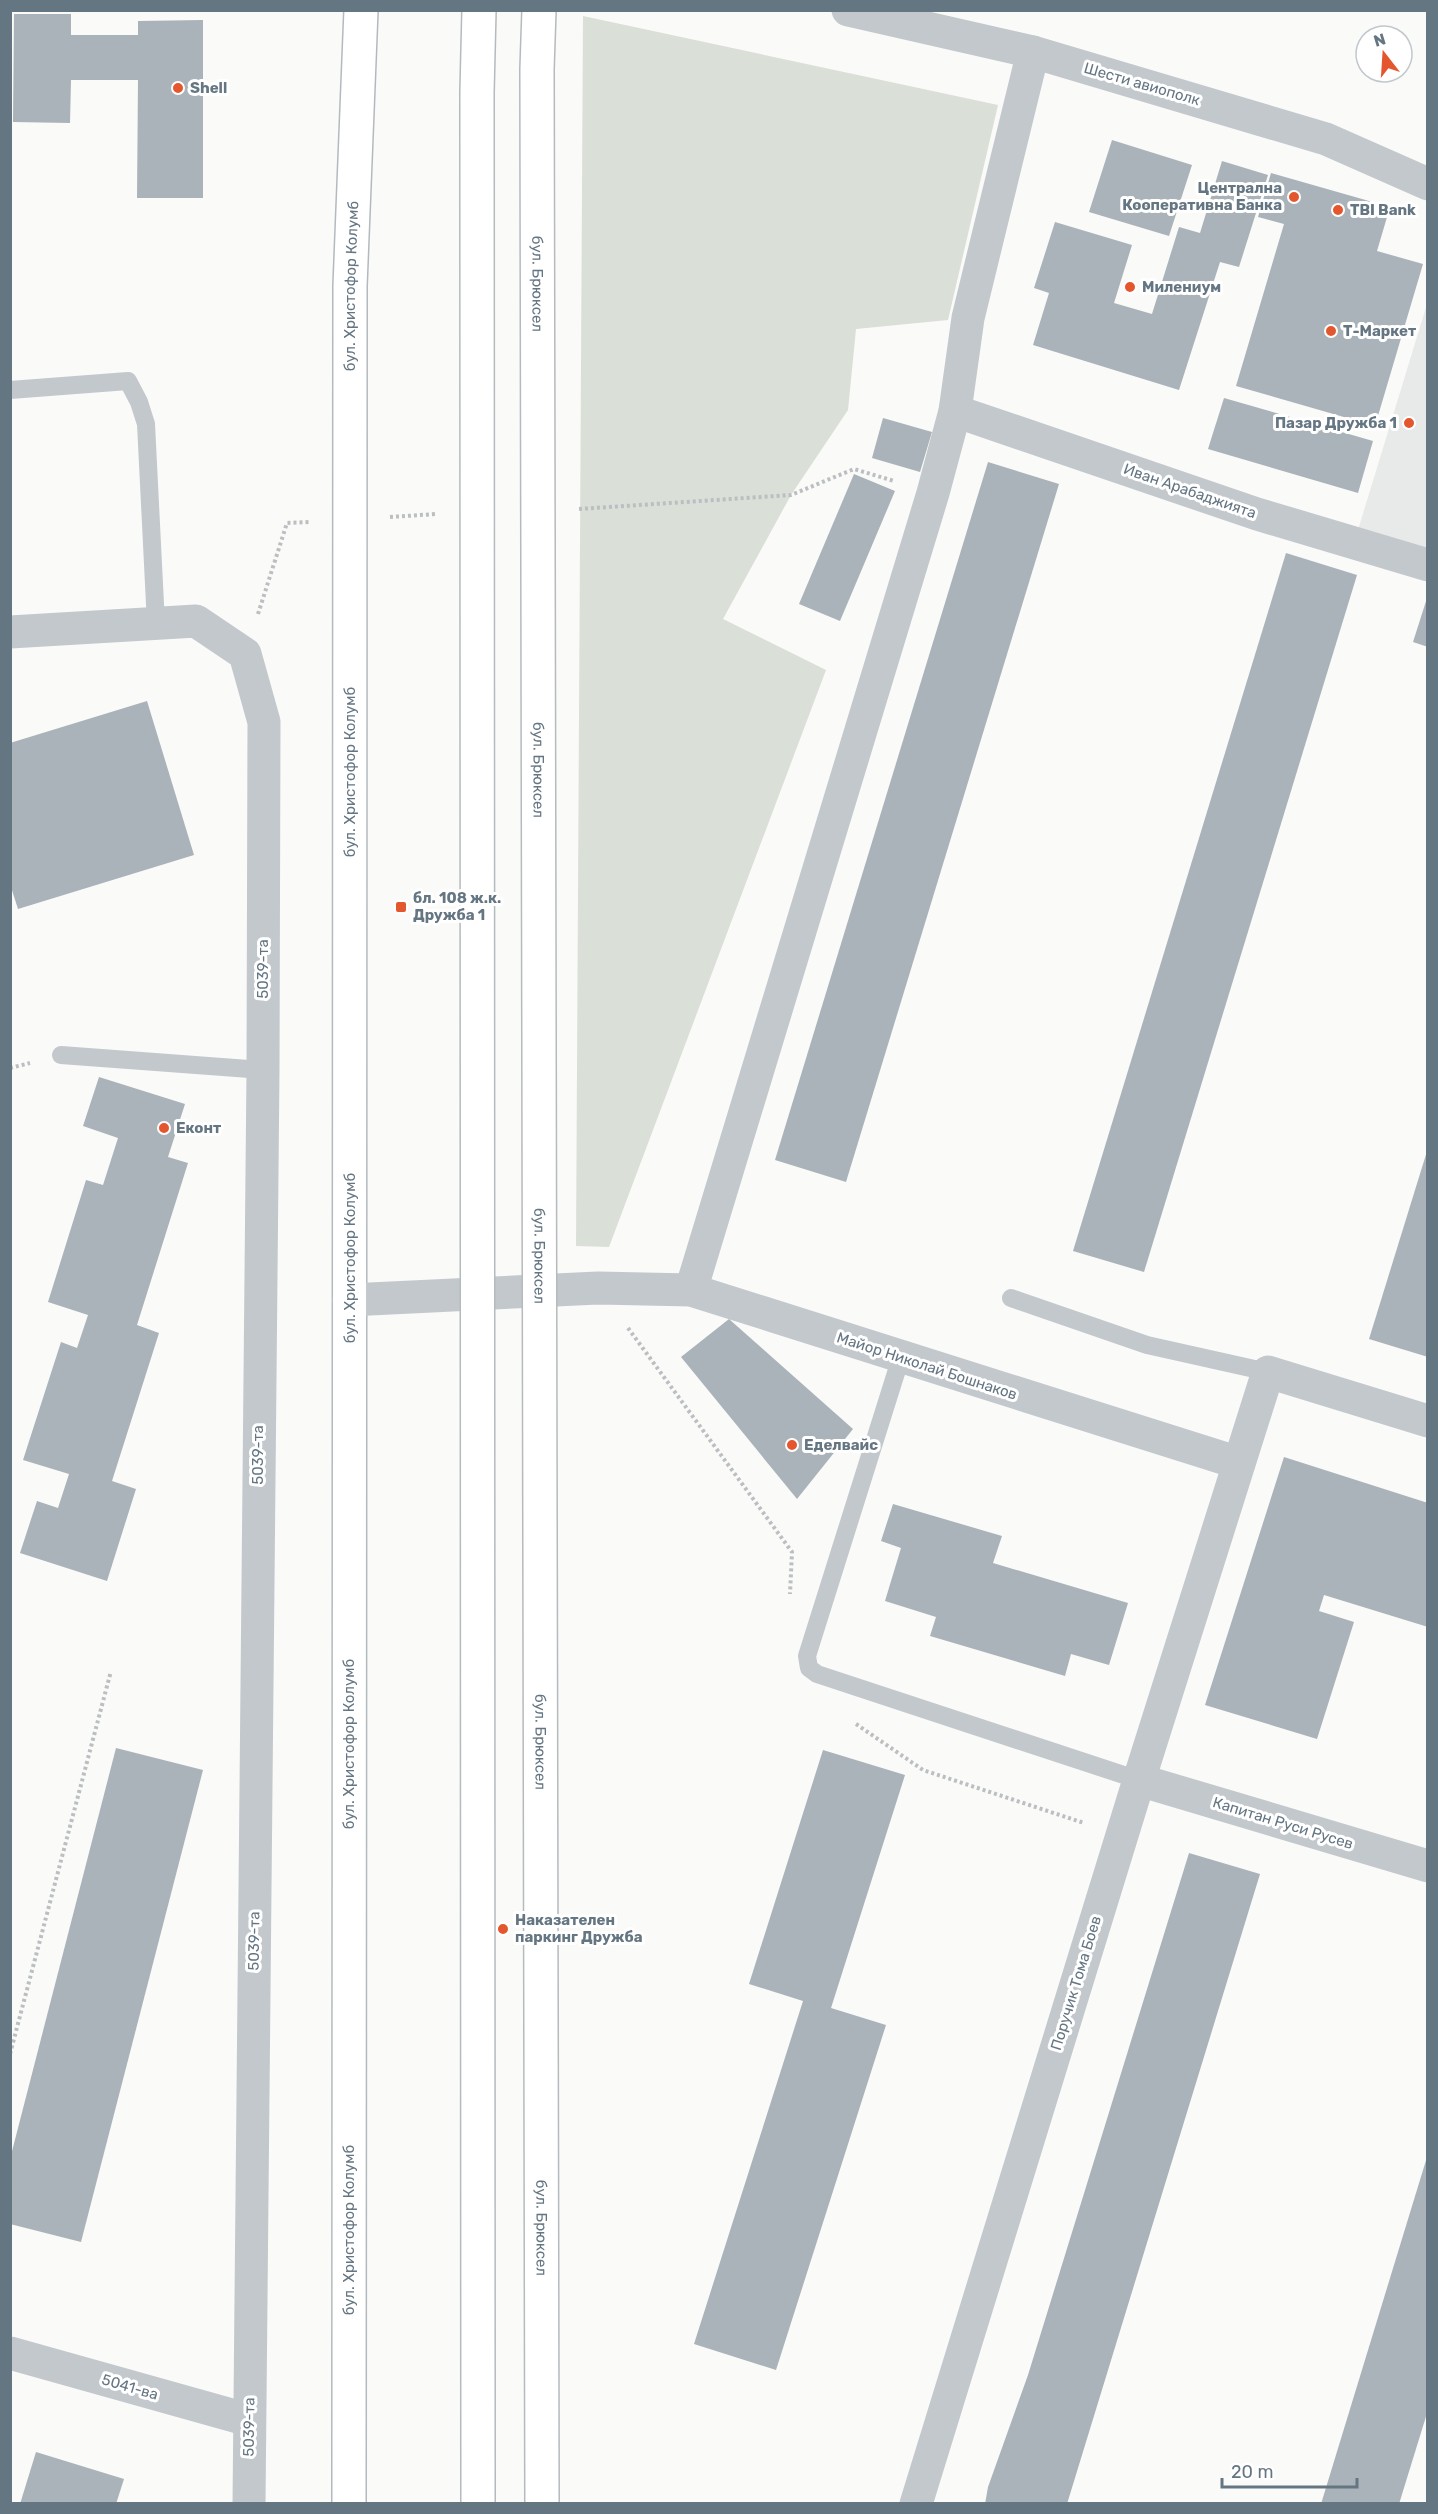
<svg xmlns="http://www.w3.org/2000/svg" width="1438" height="2514" font-family="Rubik,sans-serif">
<rect width="100%" height="100%" fill="#fafaf8"/>
<path fill="#e8e9e9" d="M1427,304v261l-73,-22z"/>
<path fill="#dadfd7" d="M583,16l415,89 -50,215 -92,9 -8,81 -57,85 -68,124 103,51 -217,577 -33,-1z"/>
<g fill="#aab3b9">
<path d="M14,14h57v21h67v-14l65,-1v178h-66l1,-118h-67l-1,43 -57,-1z"/>
<path d="M1112,140l80,25 -23,71 -80,-24z"/>
<path d="M1222,161l46,14 -29,92 -19,-5 -41,128 -146,-45 16,-52 -15,-5 21,-66 77,23 -18,58 38,11 27,-87 21,6z"/>
<path d="M1271,173l119,34 -13,44 46,13 -48,162 -139,-40 48,-162 -26,-7z"/>
<path d="M1224,398l149,43 -15,52 -150,-44z"/>
<path d="M883,418l49,14 -12,40 -48,-14z"/>
<path d="M988,462l71,22 -213,698 -71,-22z"/>
<path d="M854,474l41,17 -55,130 -41,-17z"/>
<path d="M1286,553l71,22 -213,697 -71,-21z"/>
<path d="M1427,598l1,1v48l-15,-5z"/>
<path d="M147,701l47,154 -176,54 -8,-25v-141z"/>
<path d="M99,1077l86,27 -17,53 20,6 -51,162 22,8 -47,148 24,8 -29,92 -87,-28 17,-52 21,7 11,-34 -46,-14 38,-118 16,6 11,-33 -40,-13 38,-122 17,5 15,-47 -35,-12z"/>
<path d="M1428,1148v209l-59,-18z"/>
<path d="M729,1319l124,110 -56,70 -116,-142z"/>
<path d="M1284,1457l144,46v124l-104,-32 -5,16 35,11 -37,117 -112,-34z"/>
<path d="M893,1504l109,32 -9,27 135,40 -19,62 -38,-11 -6,22 -135,-40 6,-19 -51,-16 16,-53 -20,-7z"/>
<path d="M116,1748l87,22 -122,472 -71,-18v-65z"/>
<path d="M823,1750l82,25 -74,233 55,17 -110,345 -82,-26 109,-343 -54,-17z"/>
<path d="M1189,1853l71,21 -193,630h-82l3,-17 40,-112z"/>
<path d="M1427,2157l1,253 -29,94h-78z"/>
<path d="M36,2452l88,27 -8,25h-96z"/>
</g>
<g fill="none" stroke-linecap="round" stroke-linejoin="round">
<g stroke="#b3babf" stroke-width="36">
<g id="secondary">
<path id="s1" d="M349,2504l1,-2218 11,-276"/>
</g>
</g>
<g stroke="#bbbfc2" stroke-width="4" stroke-dasharray="3 3" stroke-linecap="butt">
<path d="M579,509l212,-14 63,-26 40,12"/>
<path d="M390,517l46,-3"/>
<path d="M258,614l29,-91 24,-1"/>
<path d="M10,1068l20,-5"/>
<path d="M628,1328l164,224 -2,42"/>
<path d="M856,1724l67,46 161,53"/>
<path d="M10,2054l101,-383"/>
</g>
<g stroke="#c3c8cc" stroke-width="18">
<path d="M10,390l118,-9 11,21 7,22 10,200"/>
<path d="M61,1055l202,15"/>
<path d="M1011,1298l136,47 121,27"/>
<path d="M901,1357l-94,299 2,12 8,6 322,106"/>
</g>
<g stroke="#c3c8cc" stroke-width="33">
<path d="M848,10l185,42 293,87 102,45"/>
<path d="M955,411l302,103 171,51"/>
<path d="M10,632l186,-11 49,33 19,68 -1,348 -14,1434"/>
<path d="M691,1290l242,-797 22,-82 13,-93 65,-266"/>
<path d="M349,1300l249,-12 93,2 548,173"/>
<path d="M1139,1780l289,86"/>
<path d="M10,2353l239,67"/>
<path d="M916,2504l223,-724 129,-408 160,49"/>
</g>
<use href="#secondary" stroke="#fff" stroke-width="33"/>
<g stroke="#b5babe" stroke-width="36" stroke-linecap="butt">
<g id="primary-bridge">
<path id="s2" d="M539,10l-2,59 5,2435"/>
<path d="M478,2504l-1,-2412 2,-82"/>
</g>
</g>
<use href="#primary-bridge" stroke="#fff" stroke-width="33"/>
</g>
<g fill="#e4572e" stroke="#fff" stroke-width="2">
<circle cx="178" cy="88" r="6"/>
<circle cx="1294" cy="197" r="6"/>
<circle cx="1338" cy="210" r="6"/>
<circle cx="1130" cy="287" r="6"/>
<circle cx="1331" cy="331" r="6"/>
<circle cx="1409" cy="423" r="6"/>
<rect x="395" y="901" width="12" height="12" rx="3"/>
<circle cx="164" cy="1128" r="6"/>
<circle cx="792" cy="1445" r="6"/>
<circle cx="503" cy="1929" r="6"/>
</g>
<g text-anchor="middle" stroke-width="6" stroke-linejoin="round" paint-order="stroke">
<g font-size="15" fill="#657683" stroke="#fff">
<text transform="translate(1142 84) rotate(16)" y="5">Шести авиополк</text>
<text dy="5" stroke="none"><textPath href="#s1" startOffset="2218">бул. Христофор Колумб</textPath></text>
<text dy="5" stroke="none"><textPath href="#s2" startOffset="274">бул. Брюксел</textPath></text>
<text transform="translate(1190 491) rotate(19)" y="5">Иван Арабаджията</text>
<text dy="5" stroke="none"><textPath href="#s1" startOffset="1732">бул. Христофор Колумб</textPath></text>
<text dy="5" stroke="none"><textPath href="#s2" startOffset="760">бул. Брюксел</textPath></text>
<text transform="translate(263 969) rotate(-90)" y="5">5039-та</text>
<text dy="5" stroke="none"><textPath href="#s1" startOffset="1246">бул. Христофор Колумб</textPath></text>
<text dy="5" stroke="none"><textPath href="#s2" startOffset="1246">бул. Брюксел</textPath></text>
<text transform="translate(927 1366) rotate(18)" y="5">Майор Николай Бошнаков</text>
<text transform="translate(258 1455) rotate(-90)" y="5">5039-та</text>
<text dy="5" stroke="none"><textPath href="#s1" startOffset="760">бул. Христофор Колумб</textPath></text>
<text dy="5" stroke="none"><textPath href="#s2" startOffset="1732">бул. Брюксел</textPath></text>
<text transform="translate(1283 1823) rotate(17)" y="5">Капитан Руси Русев</text>
<text transform="translate(254 1941) rotate(-89)" y="5">5039-та</text>
<text transform="translate(1076 1983) rotate(-73)" y="5">Поручик Тома Боев</text>
<text dy="5" stroke="none"><textPath href="#s1" startOffset="274">бул. Христофор Колумб</textPath></text>
<text dy="5" stroke="none"><textPath href="#s2" startOffset="2218">бул. Брюксел</textPath></text>
<text transform="translate(130 2387) rotate(16)" y="5">5041-ва</text>
<text transform="translate(249 2427) rotate(-89)" y="5">5039-та</text>
</g>
<g font-size="15" font-weight="bold" fill="#657683" stroke="#fff" text-anchor="start">
<text x="190" y="93">Shell</text>
<text x="1282" y="193" text-anchor="end">Централна<tspan x="1282" dy="17">Кооперативна Банка</tspan></text>
<text x="1350" y="215">TBI Bank</text>
<text x="1142" y="292">Милениум</text>
<text x="1343" y="336">Т-Маркет</text>
<text x="1397" y="428" text-anchor="end">Пазар Дружба 1</text>
<text x="413" y="903">бл. 108 ж.к.<tspan x="413" dy="17">Дружба 1</tspan></text>
<text x="176" y="1133">Еконт</text>
<text x="804" y="1450">Еделвайс</text>
<text x="515" y="1925">Наказателен<tspan x="515" dy="17">паркинг Дружба</tspan></text>
</g>
</g>
<rect width="1438" height="2514" fill="none" stroke="#657683" stroke-width="24"/>
<g transform="translate(1384 54) rotate(343)"><circle r="28" fill="#ffffff" stroke="#c1c8cd" stroke-width="1.5"/>
<path d="M0-4.5L10 22L0 15L-10 22Z" fill="#e4572e"/>
<text y="-9" font-size="16" font-weight="bold" text-anchor="middle" fill="#657683">N</text>
</g>
<path d="M1222 2478v9h135v-9" fill="none" stroke="#657683" stroke-width="3"/>
<text x="1231" y="2478" font-size="18" fill="#657683" stroke="#ffffff" stroke-width="4.5" paint-order="stroke">20 m</text>
</svg>
